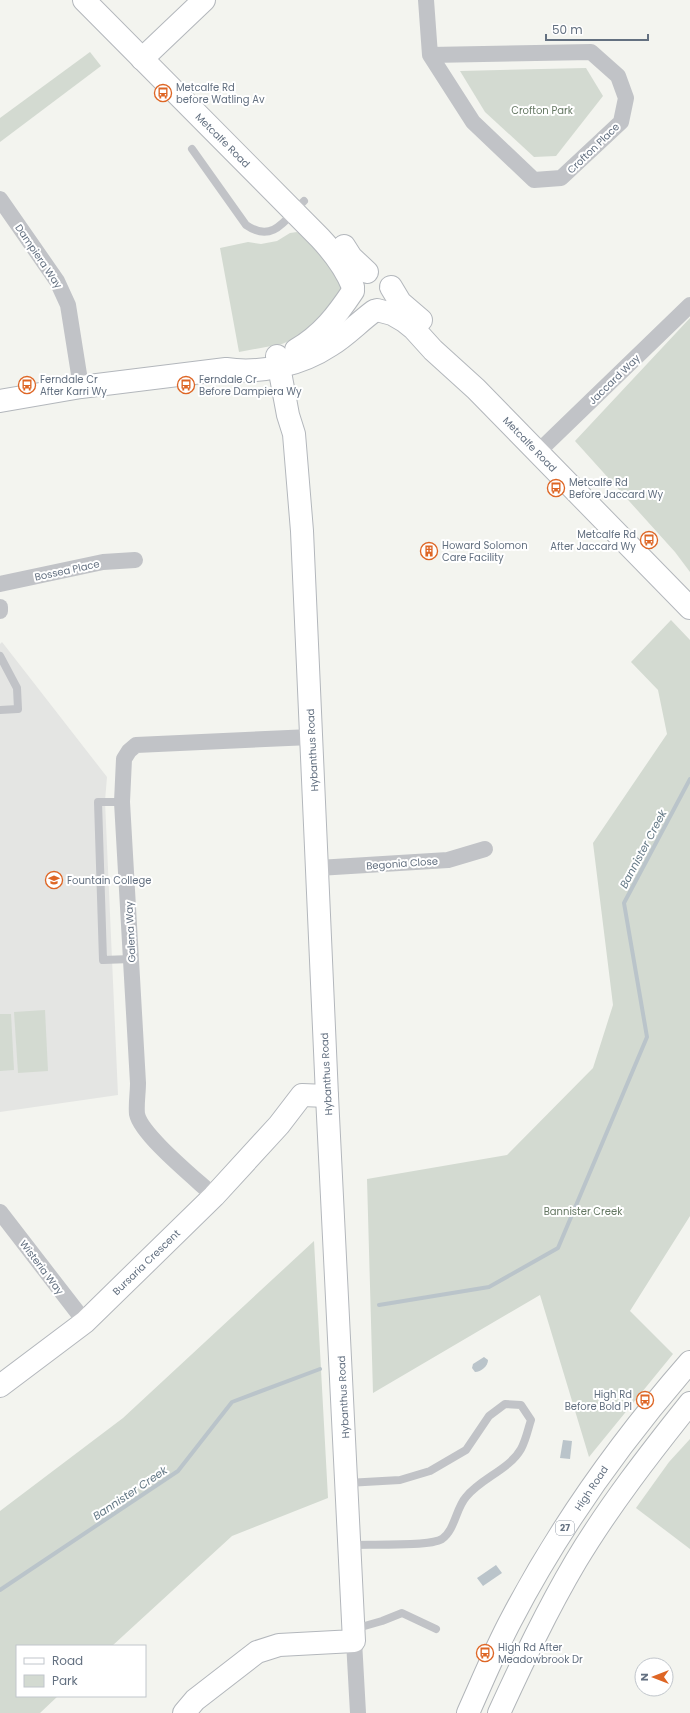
<svg xmlns="http://www.w3.org/2000/svg" width="690" height="1713" font-family="Poppins,sans-serif">
<rect width="100%" height="100%" fill="#f3f4ef"/>
<path fill="#e4e5e3" d="M2,642l105,135 -2,24 13,294 -118,17v-468z"/>
<g fill="#d3dad1">
<path d="M90,52l11,14 -101,76v-24z"/>
<path d="M586,68l17,28 -47,60 -22,1 -49,-45 -25,-41z"/>
<path d="M297,232c21,10 36,35 46,55l-2,8 -34,38 -25,11 -43,8 -19,-104 28,-6 13,2 16,-3 13,-8z"/>
<path d="M690,318v254l-15,-20 -100,-111z"/>
<path d="M671,620l19,20v576l-60,95 43,43 -84,103 -49,-162 -167,98 -6,-214 140,-24 86,-87 20,-63 -20,-162 74,-109 -9,-44 -27,-28z"/>
<path d="M45,1010l3,61 -30,2 -4,-61z"/>
<path d="M0,1014h11l3,56 -14,1z"/>
<path d="M314,1241l14,257 -96,38 -120,110h-95v50h41l-18,17h-40v-202l123,-93z"/>
<path d="M690,1439v110l-54,-41 33,-46z"/>
</g>
<g fill="#bac4ca">
<path d="M484,1357l4,3c0,6 -7,12 -13,12l-3,-4 1,-4z"/>
<path d="M563,1440l9,1 -2,18 -10,-1z"/>
<path d="M496,1565l6,8 -19,13 -6,-8z"/>
</g>
<g fill="none" stroke-linecap="round" stroke-linejoin="round">
<g stroke="#bac4ca" stroke-width="4">
<path d="M379,1305l110,-18 69,-39 89,-211 -23,-134 66,-124"/>
<path d="M0,1590l178,-119 54,-69 88,-33"/>
</g>
<g stroke="#b3b7bc" stroke-width="24">
<g id="secondary">
<path d="M84,0l236,238c14,15 25,29 33,49"/>
<path d="M142,59l62,-59"/>
<path d="M344,246l7,11 16,15"/>
<path d="M391,287l9,15 21,18"/>
<path d="M377,310l15,4 12,7 10,8 19,21 43,39 214,219"/>
<path d="M296,350c26,-15 41,-35 57,-59"/>
<path d="M0,401l81,-14 145,-18c35,5 75,-4 105,-24 15,-9 28,-23 43,-34"/>
<path d="M0,1386l85,-64 129,-126 65,-71 23,-30 25,1"/>
<path d="M184,1713l11,-13 62,-48 22,-7 75,-4 -27,-545 -25,-565 -8,-97 -6,-19 -11,-59"/>
</g>
</g>
<g stroke="#b1b5b9" stroke-width="24">
<g id="primary">
<path d="M468,1713c14,-31 27,-63 43,-93 49,-94 110,-179 179,-258"/>
<path d="M499,1713c24,-52 48,-103 77,-152 33,-55 74,-108 114,-158"/>
</g>
</g>
<g stroke="#c1c3c7" stroke-width="8">
<path d="M192,149l54,76c27,19 40,-6 58,-24"/>
<path d="M0,656l17,32 1,21 -18,1"/>
<path d="M122,802h-24l5,158 28,-1"/>
<path d="M347,1483l53,-3 30,-9 36,-21 23,-34 16,-12 16,1 10,15c-3,9 -5,20 -10,29 -12,21 -40,29 -55,48 -10,11 -11,33 -24,42 -13,8 -72,5 -91,6"/>
<path d="M354,1629l28,-8 20,-8 34,16"/>
</g>
<g stroke="#c1c3c7" stroke-width="16">
<path d="M426,0l4,55 43,67 61,58 27,-2 60,-56 5,-24 -8,-22 -27,-24 -161,3"/>
<path d="M0,199l57,82 11,24 13,82"/>
<path d="M538,452l152,-147"/>
<path d="M0,584l103,-22 32,-2"/>
<path d="M0,607v4"/>
<path d="M318,868l130,-8 37,-11"/>
<path d="M214,1196c-17,-16 -73,-61 -77,-82 -1,-10 1,-21 1,-31l-16,-281 2,-43 5,-8 7,-6 175,-8"/>
<path d="M0,1212l85,110"/>
<path d="M354,1641l4,72"/>
</g>
<use href="#secondary" stroke="#fff" stroke-width="22"/>
<use href="#primary" stroke="#fff" stroke-width="22"/>
</g>
<defs>
<g id="bus-ring" transform="scale(0.9)"><circle r="9.5" fill="#fff" stroke="#de6625" stroke-width="1.5"/><path d="M-5-6H5V4H4V6H2V4H-2V6H-4V4H-5ZM-3.5-4V0h7V-4ZM-3.5 1.2v1.5H-2V1.2ZM2 1.2v1.5H3.5V1.2Z" fill="#de6625"/></g>
<g id="building-ring" transform="scale(0.9)"><circle r="9.5" fill="#fff" stroke="#de6625" stroke-width="1.5"/><path d="M-4-6H4V6H1V3H-1V6H-4ZM-2.5-4.3h1.7v1.8h-1.7ZM.8-4.3h1.7v1.8H.8ZM-2.5-1h1.7V.8h-1.7ZM.8-1h1.7V.8H.8Z" fill="#de6625"/></g>
<g id="school-ring" transform="scale(0.9)"><circle r="9.5" fill="#fff" stroke="#de6625" stroke-width="1.5"/><path d="M0-5L7-2L0 1L-7-2ZM-4 1L0 2.5L4 1V4Q0 6-4 4Z" fill="#de6625"/></g>
</defs>
<g fill-rule="evenodd">
<use href="#bus-ring" x="163" y="93"/>
<use href="#bus-ring" x="27" y="385"/>
<use href="#bus-ring" x="186" y="385"/>
<use href="#bus-ring" x="556" y="488"/>
<use href="#bus-ring" x="649" y="540"/>
<use href="#building-ring" x="429" y="551"/>
<use href="#school-ring" x="54" y="880"/>
<use href="#bus-ring" x="645" y="1400"/>
<use href="#bus-ring" x="485" y="1653"/>
</g>
<g text-anchor="middle" stroke-width="4" stroke-linejoin="round" paint-order="stroke">
<rect fill="#fff" stroke="#929ba6" stroke-width="1" x="556" y="1521" width="18" height="14" rx="3"/>
<g font-size="9" font-weight="bold" fill="#637080">
<text x="565" y="1531">27</text>
</g>
<g font-size="10" fill="#637080" stroke="#fff" text-anchor="start">
<text x="176" y="91">Metcalfe Rd<tspan x="176" dy="12">before Watling Av</tspan></text>
<text x="40" y="383">Ferndale Cr<tspan x="40" dy="12">After Karri Wy</tspan></text>
<text x="199" y="383">Ferndale Cr<tspan x="199" dy="12">Before Dampiera Wy</tspan></text>
<text x="569" y="486">Metcalfe Rd<tspan x="569" dy="12">Before Jaccard Wy</tspan></text>
<text x="636" y="538" text-anchor="end">Metcalfe Rd<tspan x="636" dy="12">After Jaccard Wy</tspan></text>
<text x="442" y="549">Howard Solomon<tspan x="442" dy="12">Care Facility</tspan></text>
<text x="67" y="884">Fountain College</text>
<text x="632" y="1398" text-anchor="end">High Rd<tspan x="632" dy="12">Before Bold Pl</tspan></text>
<text x="498" y="1651">High Rd After<tspan x="498" dy="12">Meadowbrook Dr</tspan></text>
</g>
<g font-size="10" fill="#647762" stroke="#fff">
<text x="542" y="114">Crofton Park</text>
<text x="583" y="1215">Bannister Creek</text>
</g>
<g font-size="10" fill="#637080" stroke="#fff">
<text transform="translate(223 140) rotate(45)" y="4">Metcalfe Road</text>
<text transform="translate(593 148) rotate(-44)" y="4">Crofton Place</text>
<text transform="translate(39 256) rotate(56)" y="4">Dampiera Way</text>
<text transform="translate(614 379) rotate(-44)" y="4">Jaccard Way</text>
<text transform="translate(530 444) rotate(46)" y="4">Metcalfe Road</text>
<text transform="translate(67 570) rotate(-12)" y="4">Bossea Place</text>
<text transform="translate(312 750) rotate(-93)" y="4">Hybanthus Road</text>
<text transform="translate(402 863) rotate(-4)" y="4">Begonia Close</text>
<text transform="translate(130 932) rotate(-93)" y="4">Galena Way</text>
<text transform="translate(326 1074) rotate(-93)" y="4">Hybanthus Road</text>
<text transform="translate(146 1262) rotate(-44)" y="4">Bursaria Crescent</text>
<text transform="translate(42 1267) rotate(53)" y="4">Wisteria Way</text>
<text transform="translate(343 1397) rotate(-93)" y="4">Hybanthus Road</text>
<text transform="translate(591 1488) rotate(-56)" y="4">High Road</text>
</g>
<g font-size="11" font-style="italic" fill="#637885" stroke="#fff">
<text transform="translate(643 849) rotate(-62)" y="4">Bannister Creek</text>
<text transform="translate(130 1493) rotate(-34)" y="4">Bannister Creek</text>
</g>
</g>
<rect x="16" y="1645" width="130" height="52" fill="#ffffff" stroke="#c1c6cc"/>
<rect x="24" y="1658" width="20" height="6" fill="#ffffff" stroke="#c1c6cc"/>
<text x="52" y="1665" font-size="12" fill="#637080">Road</text>
<rect x="24" y="1675" width="20" height="12" fill="#d3dad1" stroke="#c1c6cc"/>
<text x="52" y="1685" font-size="12" fill="#637080">Park</text>
<g transform="translate(654 1677) rotate(270)"><circle r="19" fill="#ffffff" stroke="#c1c6cc"/>
<path d="M0-3L7 15L0 10L-7 15Z" fill="#de6625"/>
<text y="-6" font-size="11" font-weight="bold" text-anchor="middle" fill="#637080">N</text>
</g>
<path d="M546 34v6h102v-6" fill="none" stroke="#637080" stroke-width="2"/>
<text x="552" y="34" font-size="12" fill="#637080" stroke="#ffffff" stroke-width="3" paint-order="stroke">50 m</text>
</svg>
